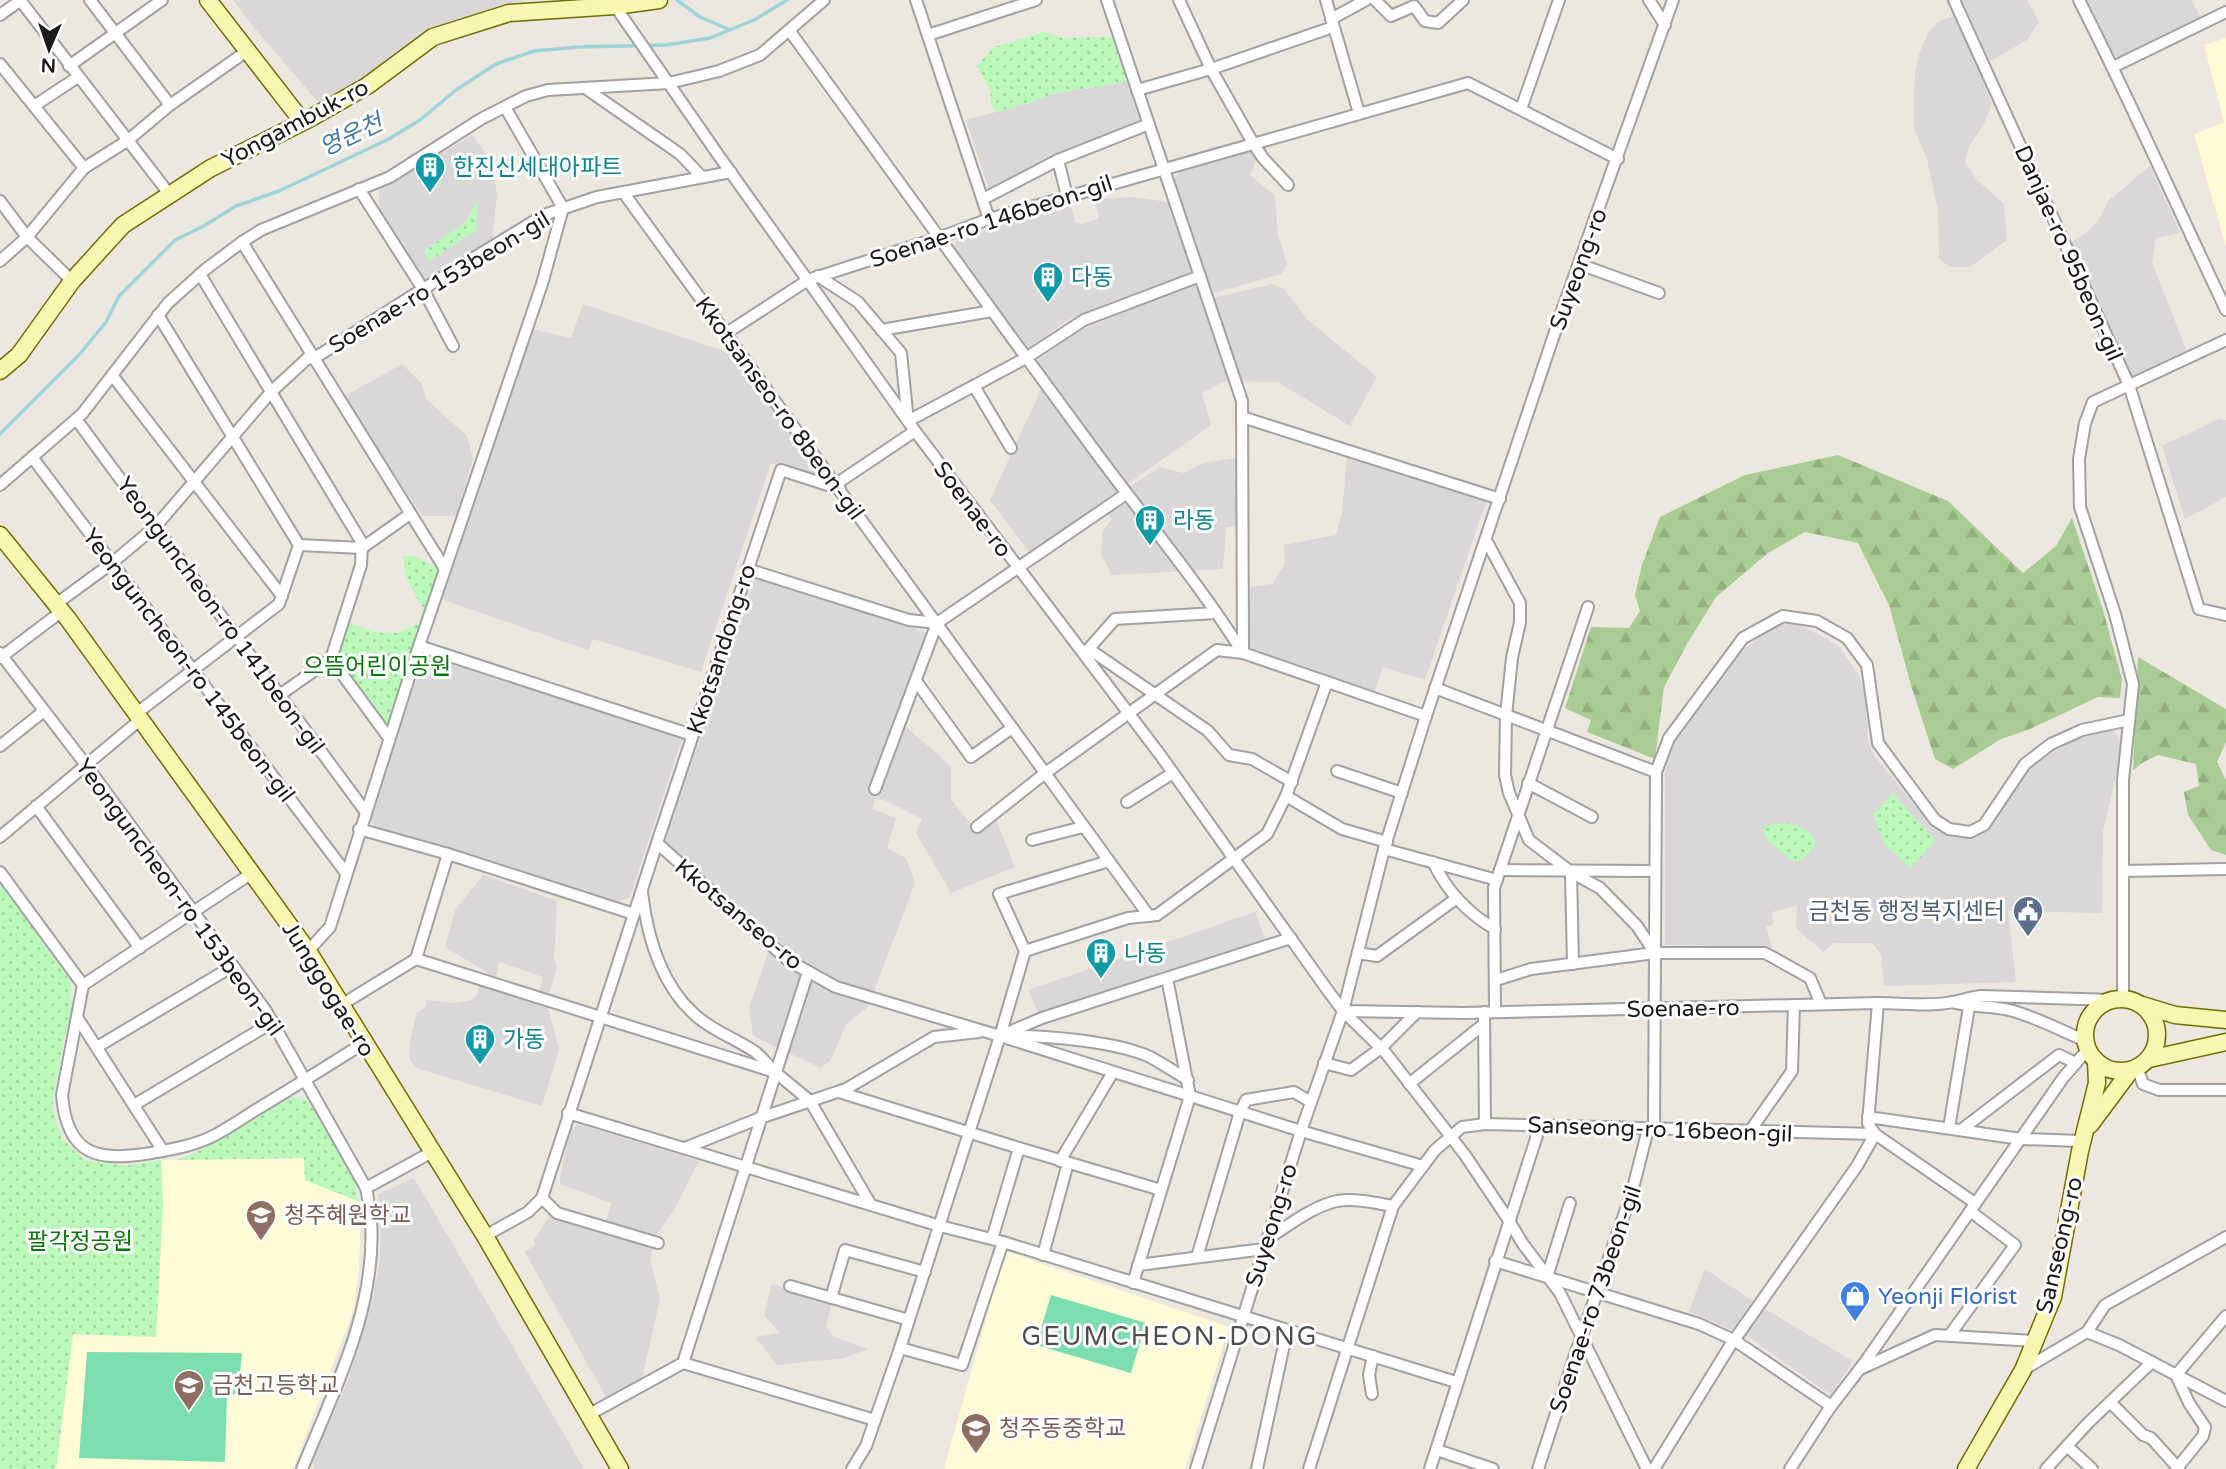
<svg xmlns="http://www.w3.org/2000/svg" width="2226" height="1469" font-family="'Varela Round','Noto Sans KR',sans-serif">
<defs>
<pattern id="forest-firs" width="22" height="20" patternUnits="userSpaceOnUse" patternTransform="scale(1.75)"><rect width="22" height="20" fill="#a9cc94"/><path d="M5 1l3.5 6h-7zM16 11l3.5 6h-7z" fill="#91af7f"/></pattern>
<pattern id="park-dots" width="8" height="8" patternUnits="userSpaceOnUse" patternTransform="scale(1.75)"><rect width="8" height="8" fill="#baf9ba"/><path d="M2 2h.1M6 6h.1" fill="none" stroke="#9fd59f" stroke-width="1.8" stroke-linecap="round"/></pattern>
</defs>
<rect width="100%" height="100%" fill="#ece7df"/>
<g fill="#d9d7d7">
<path d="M233,0h291l-95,28 -74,58 -36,17 -67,-78z"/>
<path d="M1962,0h65l12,22 -12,18 -37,21z"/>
<path d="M2086,0h105l11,19 -78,39 -10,-3z"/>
<path d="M1953,16l19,38 20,50 -9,22 -14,20 -4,16 11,17 28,25 3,36 -37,27h-21l-10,-9 -1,-47 -11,-52 -13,-31v-32l1,-22 4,-20 9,-21 10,-11z"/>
<path d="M1127,81l12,39 -5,5 -145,65 -23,-70 61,-16 22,-9z"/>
<path d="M473,135l19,29 5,30 -5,46 -67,42 -46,-70v-22z"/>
<path d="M1255,151l2,7 -7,17 25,21 3,39 9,29 -6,10 -67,19 -12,-28 -11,4 -4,6 -75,26 -44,19 -41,29 -74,-101 4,-9 113,-34 6,18 7,1 16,-6 -4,-18 6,-1 32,-2 35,5 10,-6 -4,-14 5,-10z"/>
<path d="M2150,166l30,67 -24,5 -4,25 36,91 -55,25 -62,-137 19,-12 12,-16 6,-13z"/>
<path d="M1190,284l8,2 4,17 12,-5 58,-14 12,5 24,31 69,57 -27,49 -72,-44 -53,-1 -23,12 9,32 -181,128 -40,-53 51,-110 11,-10 -16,-19 37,-27z"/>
<path d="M583,304l147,49 49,61 38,59v7l-46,-17 -70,209 -108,-33 -5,11 -147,-51 90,-270 40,9z"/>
<path d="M402,364l20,20 4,15 41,37 6,23 -17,57h-34l-79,-119z"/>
<path d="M2219,419l7,1v77l-41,22 -23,-73z"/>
<path d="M1347,456l139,46 -61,178 -42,-13 -9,25 -120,-40 -6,-6v-59l25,-3 12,-21 -1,-18 52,-10 6,-22z"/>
<path d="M1236,458l2,69h-12l-3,42 -111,6 -11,-21 2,-23 9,-12 -6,-6 29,-18 -5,-9 30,-19 23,6 20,-10z"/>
<path d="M755,578l173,55 -38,103 16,-9 45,39v34l26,31 19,-12 19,48 -64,26 -35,-60 6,-14 -35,-18 -11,-3 -4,11 24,9 -9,30 19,10 9,25 -47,124 -22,17 -15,36 -10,8 -68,-32 -4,-29 25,-70 -65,-54 -44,-41 53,-165z"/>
<path d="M1780,624l18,1 26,12 16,11 19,28 7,22 2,43 7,16 56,68 12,9 15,4 15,-1 13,-7 9,-10 16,-27 23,-30 46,-25 33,-8 7,10 -2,28 -15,63 -1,82 -94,-2 8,71 -132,4 -3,-31 -8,-12h-39l-11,9 -27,-24 1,-22 -25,6 1,12 -7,2 6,21 -107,-2v-186l14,-26 61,-80 27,-23z"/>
<path d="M436,657l246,82 -52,158 -14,5 -242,-75 -5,-10 53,-154z"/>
<path d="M483,875l74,26 -3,59 3,7 -8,28 -10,-3 4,-15 -44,-15 -3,16 -51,-31 10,-37z"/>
<path d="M1255,912l11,29 -227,73 -11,-24z"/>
<path d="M478,983l70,25 11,41 -17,57 -126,-38 -7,-10 2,-22 6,-23 9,-6v-7l30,3 16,-3 6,-6z"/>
<path d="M578,1124l121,37 -26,51 -15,20 -8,27 10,40 -18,79 -36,19 -81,-145 10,-7 -1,-5 16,-25 53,16 8,-28 -51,-19v-7l10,-46z"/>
<path d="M414,1178l155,265 15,26h-268l-4,-7 36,-82 20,-65 11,-47 2,-43 -3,-31z"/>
<path d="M1705,1269l60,40 88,52 -22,34 -81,-57 -61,-27z"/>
<path d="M772,1284l60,18 -6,25 8,10 34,12 -24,9 -67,7 -22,-28 25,-4 -16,-18z"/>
</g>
<g fill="#fffbd6">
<path d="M2226,38v209l-32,-113 30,-12 -20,-77z"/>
<path d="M304,1158l1,22 53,21 3,16 -2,50 -5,42 -61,160h-237l17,-135 82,3 8,-131 -2,-46z"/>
<path d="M1005,1251l224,76 -44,142h-241z"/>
</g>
<g fill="url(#forest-firs)">
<path d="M1838,455l110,46 75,72 33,-27 16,-28 31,92 19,69 -2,19 -22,-1 -68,32 -29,10 -48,30 -18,-10 -24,-74 -22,-80 -31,-62 -53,-11 -37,21 -52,44 -29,47 -23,43 -9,72 -68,-27 4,-12 -26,-12 26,-81 38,1 11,-17 -5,-16 7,-30 18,-48 85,-42z"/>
<path d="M2138,657l88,52v33l-9,20 9,18v75l-15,-5 -23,-35 -4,-23 15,-6 -3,-22 -38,-9 -18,9 -7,7z"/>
</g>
<g fill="url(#park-dots)">
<path d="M1045,32l16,6 51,-1 15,44 -77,14 -23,9 -32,8 -4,-9 -1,-13 -13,-24 17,-19z"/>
<path d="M478,200l-2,30 -47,31 -5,-11 40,-26z"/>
<path d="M411,555l32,15 -55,165 -56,-76 12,-38 29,11 25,1 21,-10 4,-13 -17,-34 -3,-19z"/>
<path d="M1893,793l43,48 -25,27 -26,-23 -12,-31z"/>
<path d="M1787,823c12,4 25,5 29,20l-12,16 -10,3 -25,-20 -7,-12 10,-6z"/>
<path d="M0,883l71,99 1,28 -9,33 -11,64 10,32 23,21 41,6 35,-6 2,46 -7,131 -83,-3 -17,135h-56z"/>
<path d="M292,1097l16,4 45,74 5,26 -53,-21 -1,-22 -127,2 18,-7z"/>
</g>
<g fill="#7cddaf">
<path d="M1051,1295l95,28 -15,50 -95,-28z"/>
<path d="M87,1352l155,1 -4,41 -11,1 -2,67 -146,-4z"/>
</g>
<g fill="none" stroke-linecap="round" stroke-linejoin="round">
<g stroke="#9fd3db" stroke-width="3.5">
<path d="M677,0l23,17 30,13"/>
<path d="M0,434l79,-79 27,-33 13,-26 56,-56 27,-13 34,-21 43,-15 110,-52 31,-19 36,-30 40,-26 38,-13 45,-4 87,-2 44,-7 44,-18 33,-20"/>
</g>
<g stroke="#a1a1a1" stroke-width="14">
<g id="street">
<path d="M20,0l150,195"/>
<path d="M90,0l80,105"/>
<path d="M916,0l73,219"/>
<path d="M1107,0l135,401 1,250"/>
<path d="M1179,0l32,69 42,74 10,15 25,27"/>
<path d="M1326,0l33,113"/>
<path d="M1375,0l16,16 23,-10 11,15 13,2 25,-23"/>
<path d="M1649,0l16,25"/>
<path d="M1954,0l175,385 70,224 27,6"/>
<path d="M2079,0c52,102 98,207 147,310"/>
<path d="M615,6l104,150 196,275 246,325 165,232 17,23 42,41 80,103 41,61 17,28 37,49 87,176"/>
<path d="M0,15l21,-15"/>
<path d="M1331,19l35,-19"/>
<path d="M789,30c99,138 199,276 300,413 51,70 108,137 154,210"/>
<path d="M928,35l108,-35"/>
<path d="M0,64l84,104"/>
<path d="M69,66l93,-66"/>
<path d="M2113,67l113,-55"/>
<path d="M585,88l95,66 22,23"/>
<path d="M1137,90l74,-21 122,-42"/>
<path d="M34,106l44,-29"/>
<path d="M1521,109l38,-109"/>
<path d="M1058,160l9,36"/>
<path d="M359,189l64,100 30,57"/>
<path d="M623,192l526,724"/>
<path d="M983,199l75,-39 91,-36"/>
<path d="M0,201l27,36 45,44"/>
<path d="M242,242l203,327"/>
<path d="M0,261l27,-24 57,-69 43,-27 43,-36 77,-54"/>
<path d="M1579,264l80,29"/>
<path d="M200,274l162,269 -1,22 -30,94 -50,35"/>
<path d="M818,276l40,26 43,51 7,68 118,-63 58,-38 116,-44"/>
<path d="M881,330l111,-19"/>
<path d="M725,334l83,-54 130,-42 51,-19 479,-136 150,76"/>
<path d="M313,359l110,-70 121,-74 53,-18 134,-25"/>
<path d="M112,375l170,221"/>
<path d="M974,386l37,62"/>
<path d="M1242,417l258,82"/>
<path d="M76,419l289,392"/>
<path d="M32,457l314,416"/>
<path d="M836,484l79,-53"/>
<path d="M0,485l82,-71 86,-111 38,-34 36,-27 19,-12 129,-53 91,-58 45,-23 22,-6 121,-7 50,-12 41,-16 64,-55"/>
<path d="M1486,540l34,63v19l-8,36 -6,57 -1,60 4,18 20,47 42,32 29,16 37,38 18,27"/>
<path d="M299,545l63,3 48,-34"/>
<path d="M747,569l162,51 28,3 189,-129"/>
<path d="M56,604l56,-41 44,-37 115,-134 40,-37"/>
<path d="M419,646l273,89"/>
<path d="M1089,649l119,82 21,24 23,4 40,23"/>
<path d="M0,653l86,112 180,246 100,177c2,10 4,21 5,32 6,88 -37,170 -69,249"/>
<path d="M1085,653l30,-34 101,-6"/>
<path d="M0,658l62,-47"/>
<path d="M331,659l58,79"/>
<path d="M916,681l55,76 41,-29"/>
<path d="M1435,688l221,84"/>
<path d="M137,713l142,-109 20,-59 -141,-230"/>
<path d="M0,746l44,-35"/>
<path d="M1337,771l65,22"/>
<path d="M1528,783l64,34"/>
<path d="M875,789l62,-166"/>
<path d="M1286,796l56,33 45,13"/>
<path d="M1127,802l46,-29"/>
<path d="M36,806l104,142"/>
<path d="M977,827l67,-53 173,-124 26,3 183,63"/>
<path d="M359,829l89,25 186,60"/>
<path d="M0,837l141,-118"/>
<path d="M1032,840l51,-13"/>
<path d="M657,843l132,118 47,26 164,49 301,95 122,35"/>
<path d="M1384,849l113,31"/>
<path d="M1433,862c14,29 34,51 62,67"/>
<path d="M1500,870l155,1"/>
<path d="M2124,871l102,-2"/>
<path d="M0,872l83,113 -21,110c5,61 36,67 89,58 22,-4 42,-7 62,-17 16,-8 31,-19 46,-28 35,-21 70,-43 105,-65"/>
<path d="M1571,872l2,92"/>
<path d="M642,892c5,43 19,92 52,122 17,16 40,24 60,37 7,5 13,13 19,19"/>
<path d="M308,951l22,-24 89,-281 123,-362 21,-76 -58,-101"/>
<path d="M1025,951l-26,-57 110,-33"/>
<path d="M1358,953l19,3 80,-58"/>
<path d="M416,959l32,-105"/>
<path d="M1496,980l35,-11 124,-16h110l45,25 11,26"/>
<path d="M83,985l169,-112"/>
<path d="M2123,999v-219l10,-96 -18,-70 -35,-107 -1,-48 6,-36 8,-21 133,-62"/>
<path d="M1952,1002c20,6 41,3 61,9 25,7 49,20 73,30"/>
<path d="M1878,1003l-10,120 7,11 100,69"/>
<path d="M341,1005l75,-46 359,113 35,29 61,104"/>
<path d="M1343,1011l121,2 414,-10c24,0 51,4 75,-1 10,-2 18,-5 28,-6l132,4"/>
<path d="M1484,1012l1,112"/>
<path d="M1495,1012l-1,-124 94,-281"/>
<path d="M77,1017l86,134"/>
<path d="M1000,1036l42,-18 249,-80"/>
<path d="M1010,1036c36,-1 108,6 140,21 13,7 25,15 38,23"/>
<path d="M97,1047l136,-81"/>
<path d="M1324,1063l27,7 30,-22 36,-36"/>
<path d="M2137,1067l6,17 16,6h67"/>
<path d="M1409,1084l75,-60"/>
<path d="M839,1092l180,56 142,42"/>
<path d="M134,1105l139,-83"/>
<path d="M568,1113l372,113 63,16 453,140"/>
<path d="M1868,1117l153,22 61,2"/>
<path d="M1949,1128l20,-121"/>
<path d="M1654,1129l2,-357 13,-34 74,-100 40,-22 34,5 30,17 20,27 11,78 57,77 14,9 21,3 14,-7 41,-61 26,-20 31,-14 47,-10"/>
<path d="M1961,1130l98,-75 17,8"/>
<path d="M1750,1131l42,-60 2,-66"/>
<path d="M685,1148l75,-30 86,-29 88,-52 45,-5"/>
<path d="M1060,1161l53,-89"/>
<path d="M366,1188l66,-36"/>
<path d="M542,1198l15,15 101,30"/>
<path d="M485,1236l43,-24 14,-14 115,-355 124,-373 59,19"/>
<path d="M992,1239l27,-91"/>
<path d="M1267,1239c21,-13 46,-33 70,-38 18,-3 39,2 56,5"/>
<path d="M1043,1255l25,-92"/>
<path d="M1197,1257l43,-145 6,-12 48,-8 17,10"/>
<path d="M1495,1261l204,63 35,16 97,66"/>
<path d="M1138,1265l126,-16"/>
<path d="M1547,1277l23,-74"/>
<path d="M1133,1283l57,-187 -23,-118"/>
<path d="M790,1286l119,34"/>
<path d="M831,1298l14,-48 80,22"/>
<path d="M2087,1332l32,13 107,56"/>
<path d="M1949,1336l66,-91 -45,-34"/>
<path d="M900,1348l62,17 41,-123"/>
<path d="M683,1363l125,-391"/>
<path d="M1860,1369l75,-34 100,6"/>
<path d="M2023,1370l64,-38 18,-27 121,-68"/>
<path d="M1372,1394l-3,-19 4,-19"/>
<path d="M2110,1402l33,33 8,3 28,31"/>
<path d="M588,1415l95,-52 192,57"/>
<path d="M2067,1446l25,23"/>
<path d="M1437,1450l56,19"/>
<path d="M2178,1467l25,-31 2,-9 -16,-24 -13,-28 50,-59"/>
<path d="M852,1469l14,-23 34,-98 100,-312 25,-85 103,-33 29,-3 110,-81 19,-38 41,-114"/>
<path d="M1196,1469l105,-338 42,-120 41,-162 42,-133 138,-411 109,-305"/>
<path d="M1257,1469l30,-138"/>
<path d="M1309,1469l84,-263 42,-56 27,-23 23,-3 390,10"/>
<path d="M1430,1469l110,-343"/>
<path d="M1538,1469l35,-108 59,-169 16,-63"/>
<path d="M1654,1469l76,-123 127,-180 18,-32"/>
<path d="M1790,1469l39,-60 36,-47 198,-284 25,-29"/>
<path d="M2046,1469l42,-46 64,-61"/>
</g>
</g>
<g stroke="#6d6f04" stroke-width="19">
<g id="secondary">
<path d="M208,0l94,121"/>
<path d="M0,371l19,-16 53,-74 51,-56 88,-57 98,-49 58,-33 66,-49 76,-24 106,-7 44,-6"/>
<path d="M0,535l68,84 240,332 177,285 135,233"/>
<circle cx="2121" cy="1035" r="36"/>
<path d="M2142,1005l33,10 51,5"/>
<path d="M2149,1059l77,-17"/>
<path d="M2090,1125l41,-55"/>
<path d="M1966,1469l57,-99 30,-73 27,-146 17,-68 -1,-22"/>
</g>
</g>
<use href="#street" stroke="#fff" stroke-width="10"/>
<use href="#secondary" stroke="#f9f6b1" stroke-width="16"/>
</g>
<defs>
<g id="building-pin" transform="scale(1.575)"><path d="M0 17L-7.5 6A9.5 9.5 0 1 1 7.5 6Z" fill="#0f9aa8" stroke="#fff"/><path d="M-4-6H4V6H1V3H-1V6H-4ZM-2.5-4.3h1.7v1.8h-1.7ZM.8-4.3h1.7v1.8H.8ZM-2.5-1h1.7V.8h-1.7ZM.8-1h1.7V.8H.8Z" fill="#fff"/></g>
<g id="civic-pin" transform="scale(1.575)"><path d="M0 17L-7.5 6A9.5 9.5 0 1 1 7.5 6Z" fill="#5c6f8a" stroke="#fff"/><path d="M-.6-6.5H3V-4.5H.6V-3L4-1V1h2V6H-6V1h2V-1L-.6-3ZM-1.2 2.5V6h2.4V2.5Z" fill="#fff"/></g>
<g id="school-pin" transform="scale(1.575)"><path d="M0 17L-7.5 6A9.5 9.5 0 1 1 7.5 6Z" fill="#8d6e63" stroke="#fff"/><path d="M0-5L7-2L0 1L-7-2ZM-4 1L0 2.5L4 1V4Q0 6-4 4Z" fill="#fff"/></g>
<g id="shop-pin" transform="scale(1.575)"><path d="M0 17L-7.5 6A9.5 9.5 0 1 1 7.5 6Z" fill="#3f7fe0" stroke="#fff"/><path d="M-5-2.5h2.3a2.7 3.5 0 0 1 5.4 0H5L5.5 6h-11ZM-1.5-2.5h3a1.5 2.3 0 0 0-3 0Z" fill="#fff"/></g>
</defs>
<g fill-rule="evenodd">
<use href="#building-pin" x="430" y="167"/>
<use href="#building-pin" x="1048" y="277"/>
<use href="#building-pin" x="1150" y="520"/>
<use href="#civic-pin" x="2028" y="911"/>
<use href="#building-pin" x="1101" y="953"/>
<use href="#building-pin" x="480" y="1039"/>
<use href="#school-pin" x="261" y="1215"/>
<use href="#shop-pin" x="1855" y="1296"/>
<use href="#school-pin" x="189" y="1385"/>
<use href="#school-pin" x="976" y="1428"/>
</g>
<g text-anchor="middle" stroke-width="6" stroke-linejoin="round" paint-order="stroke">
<g font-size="23" fill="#1a1a1a" stroke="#fff">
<text transform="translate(295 123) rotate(-28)" y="8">Yongambuk-ro</text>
<text transform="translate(991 221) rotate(-18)" y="8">Soenae-ro 146beon-gil</text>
<text transform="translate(2069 253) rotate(66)" y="8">Danjae-ro 95beon-gil</text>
<text transform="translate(1578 269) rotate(-70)" y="8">Suyeong-ro</text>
<text transform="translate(439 282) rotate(-31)" y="8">Soenae-ro 153beon-gil</text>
<text transform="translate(780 408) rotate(54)" y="8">Kkotsanseo-ro 8beon-gil</text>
<text transform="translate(973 509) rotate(53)" y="8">Soenae-ro</text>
<text transform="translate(221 615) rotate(54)" y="8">Yeonguncheon-ro 141beon-gil</text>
<text transform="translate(721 649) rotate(-72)" y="8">Kkotsandong-ro</text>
<text transform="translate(189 665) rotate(53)" y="8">Yeonguncheon-ro 145beon-gil</text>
<text transform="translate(180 897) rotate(54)" y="8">Yeonguncheon-ro 153beon-gil</text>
<text transform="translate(739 914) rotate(40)" y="8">Kkotsanseo-ro</text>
<text transform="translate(329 989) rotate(58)" y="8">Junggogae-ro</text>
<text transform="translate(1683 1008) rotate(-1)" y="8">Soenae-ro</text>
<text transform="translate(1660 1129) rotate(2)" y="8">Sanseong-ro 16beon-gil</text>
<text transform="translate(1271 1225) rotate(-73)" y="8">Suyeong-ro</text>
<text transform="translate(2059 1245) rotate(-77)" y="8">Sanseong-ro</text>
<text transform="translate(1595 1299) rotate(-71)" y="8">Soenae-ro 73beon-gil</text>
</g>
<g font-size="23" fill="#0d838f" stroke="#fff" text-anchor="start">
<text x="453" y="175">한진신세대아파트</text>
<text x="1071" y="285">다동</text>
<text x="1173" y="528">라동</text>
<text x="1124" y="961">나동</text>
<text x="503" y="1047">가동</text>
</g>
<g font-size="23" fill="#0b760a" stroke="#fff">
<text x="377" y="674">으뜸어린이공원</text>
<text x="80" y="1249">팔각정공원</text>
</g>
<g font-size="23" fill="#4e5e75" stroke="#fff" text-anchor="end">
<text x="2005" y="919">금천동 행정복지센터</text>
</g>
<g font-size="23" fill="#785e54" stroke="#fff" text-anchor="start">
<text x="284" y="1223">청주혜원학교</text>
<text x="212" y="1393">금천고등학교</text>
<text x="999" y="1436">청주동중학교</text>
</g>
<g font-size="23" fill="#366cbe" stroke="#fff" text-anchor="start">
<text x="1878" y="1304">Yeonji Florist</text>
</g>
<g font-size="24" font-style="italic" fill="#457ba1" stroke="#fff">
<text transform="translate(351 135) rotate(-25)" y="8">영운천</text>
</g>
<g font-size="26" letter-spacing="2" fill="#4d4d4d" stroke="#fff">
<text x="1170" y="1345">GEUMCHEON-DONG</text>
</g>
</g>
<g transform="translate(49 49) rotate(182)" stroke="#ffffff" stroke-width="5" paint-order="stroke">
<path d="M0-5L12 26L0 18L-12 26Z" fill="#1a1a1a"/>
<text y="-10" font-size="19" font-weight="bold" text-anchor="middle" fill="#1a1a1a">N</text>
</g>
</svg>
